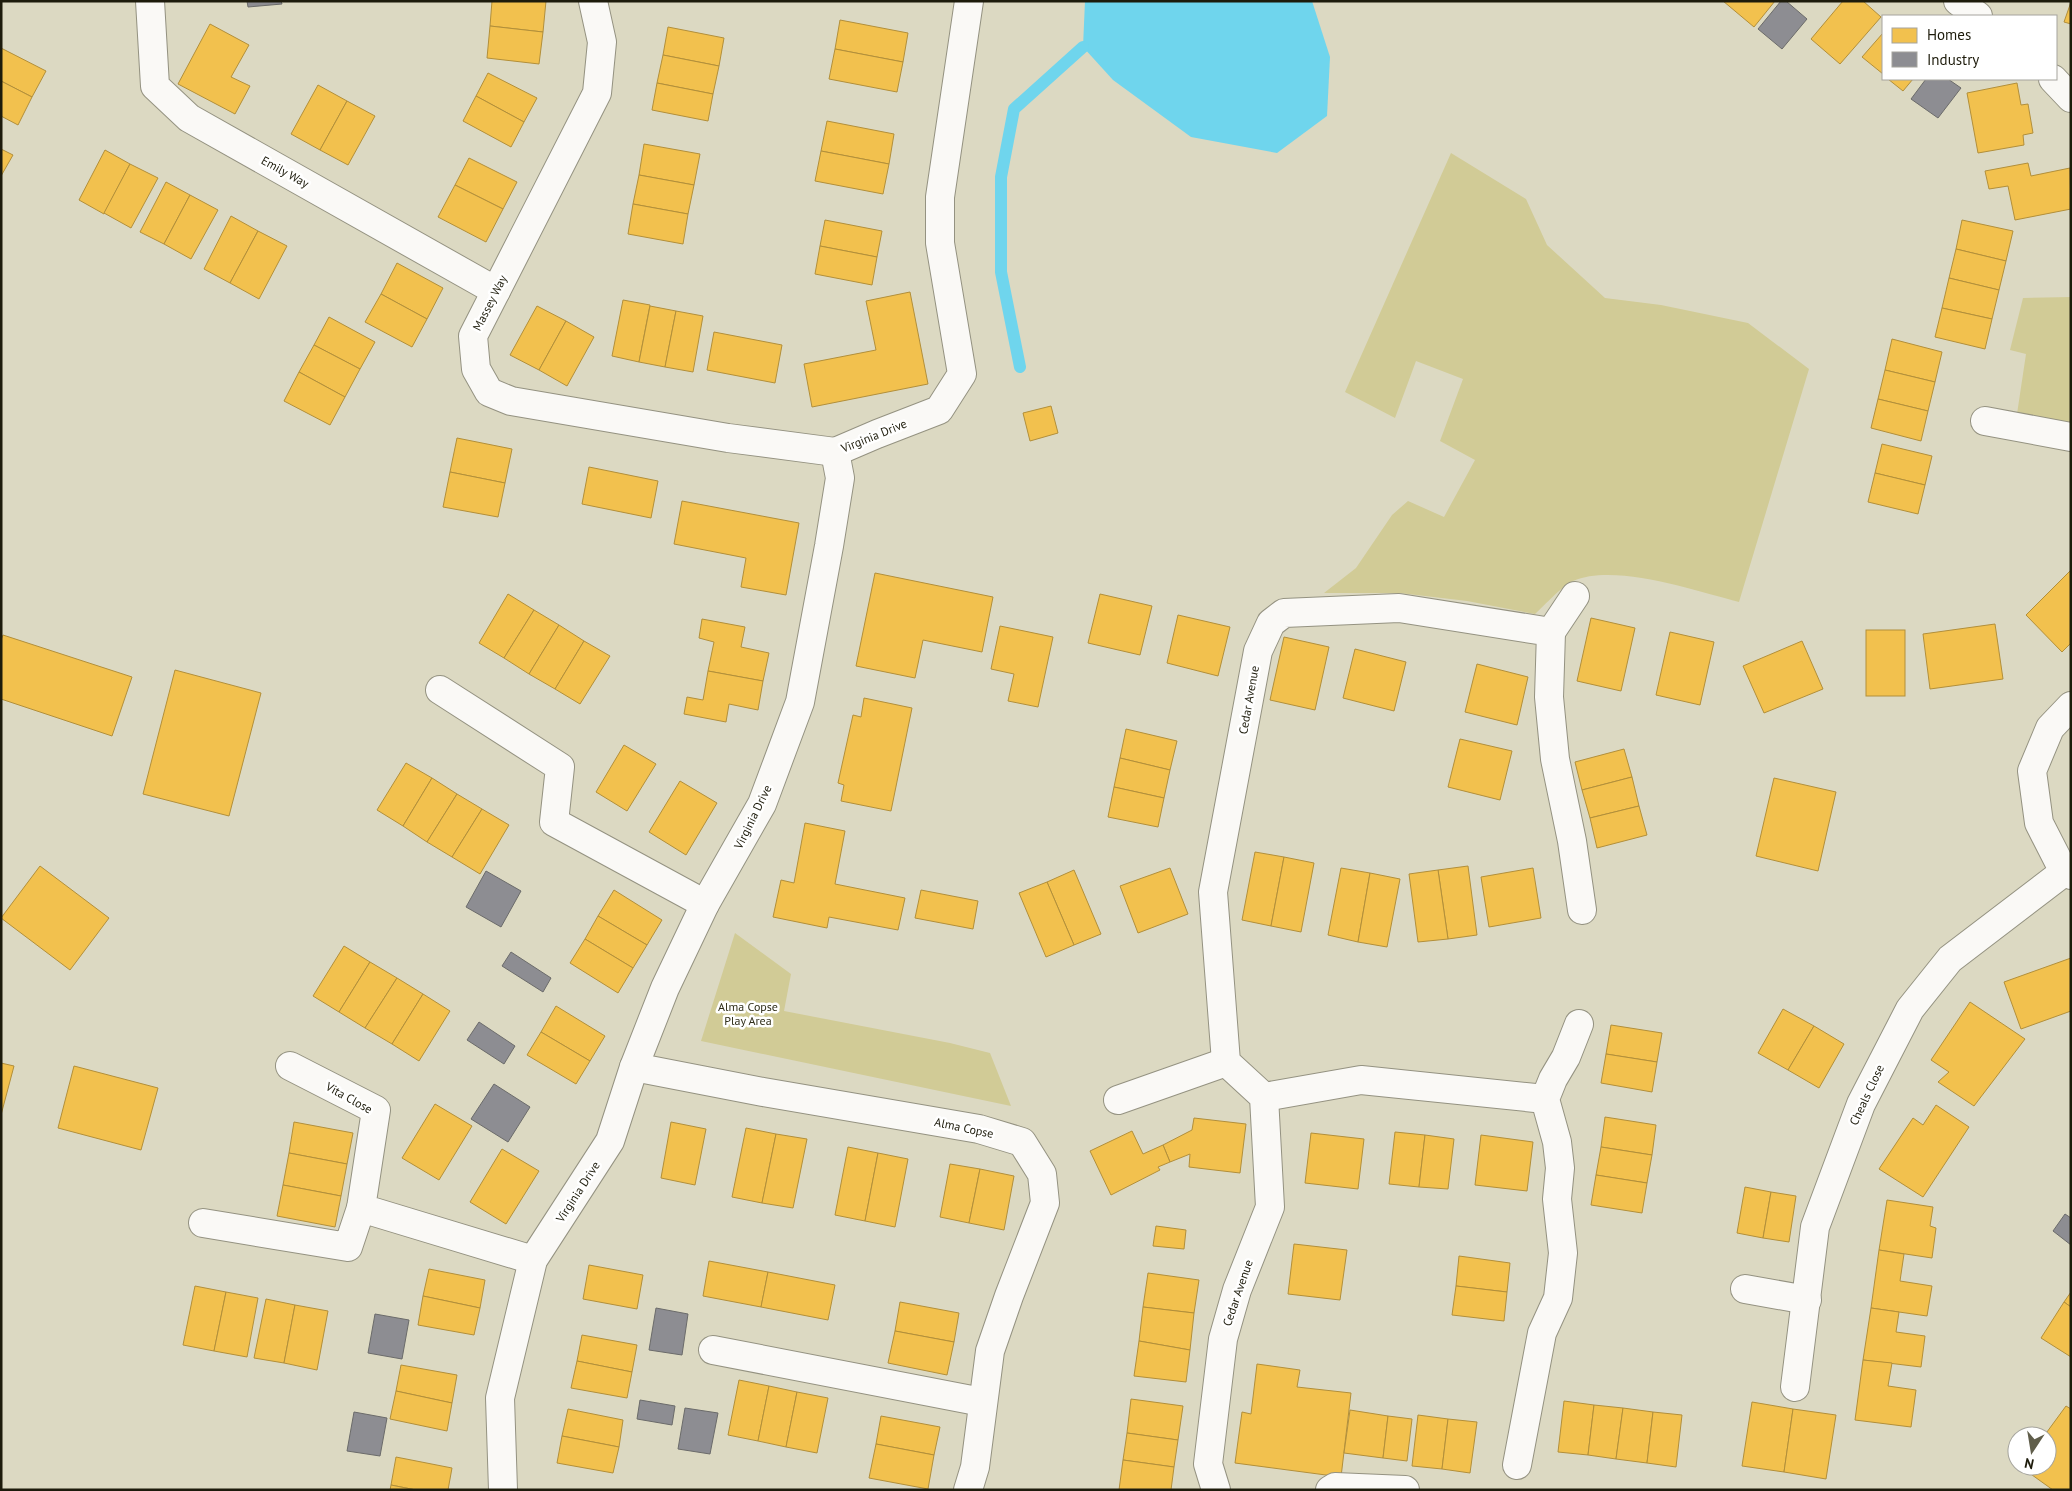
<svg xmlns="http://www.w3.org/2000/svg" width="2072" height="1491" font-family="'PT Sans',sans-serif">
<rect width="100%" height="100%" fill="#dcd9c2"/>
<g fill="#d1cb96">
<path d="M1451,153l75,46 21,46 58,53 56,7 87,18 61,46 -70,233c-44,-11 -123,-39 -166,-21 -11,5 -28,24 -38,33l-68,-13 -67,-8h-76l32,-25 36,-53 16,-14 36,16 31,-57 -35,-19 23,-62 -47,-18 -21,57 -50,-26z"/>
<path d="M2071,297v131l-54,-14 9,-60 -16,-4 13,-52z"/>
<path d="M735,933l56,41 -7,37 166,32 40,10 21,53 -310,-65z"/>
</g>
<path fill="#6fd5ed" d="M1085,1h227l18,56 -3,59 -50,37 -86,-16 -78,-57 -30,-33z"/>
<g fill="#f2c14e" stroke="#b28f3a">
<path d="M492,1h54l-3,31 -53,-6z"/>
<path d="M1723,1h52l-21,26z"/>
<path d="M1843,1h20l18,16 -41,47 -29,-25z"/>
<path d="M2071,2v22l-7,-2z"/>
<path d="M840,20l68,13 -5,29 -68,-13z"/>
<path d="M210,24l39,21 -18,32 19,9 -15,28 -57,-30z"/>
<path d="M490,26l53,6 -4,32 -52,-6z"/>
<path d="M668,27l56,11 -5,28 -56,-11z"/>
<path d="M1883,33v41l-21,-17z"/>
<path d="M1,48l45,23 -14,26 -31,-16z"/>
<path d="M835,49l68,13 -6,30 -68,-13z"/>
<path d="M663,55l56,11 -6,28 -56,-11z"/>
<path d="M488,73l49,25 -13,24 -48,-26z"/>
<path d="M1888,79h25l-10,12z"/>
<path d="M1,81l31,16 -14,28 -17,-9z"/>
<path d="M657,83l56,11 -5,27 -56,-11z"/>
<path d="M2017,83l4,22 7,-1 5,29 -10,2 1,10 -46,8 -11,-60z"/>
<path d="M318,85l29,16 -27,49 -29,-16z"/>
<path d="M476,96l48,26 -13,25 -48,-26z"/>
<path d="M347,101l28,15 -27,49 -28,-15z"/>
<path d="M827,121l67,13 -5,30 -68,-13z"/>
<path d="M644,144l56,10 -6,31 -55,-10z"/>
<path d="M1,149l12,6 -12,21z"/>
<path d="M105,150l25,14 -26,50 -25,-14z"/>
<path d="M821,151l68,13 -6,30 -68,-13z"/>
<path d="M469,158l48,24 -14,27 -48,-24z"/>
<path d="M2028,163l3,13 39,-8 1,41 -56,11 -7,-34 -19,3 -4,-18z"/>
<path d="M130,164l28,14 -27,50 -27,-15z"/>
<path d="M639,175l55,10 -6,29 -55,-10z"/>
<path d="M166,182l24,13 -26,49 -24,-12z"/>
<path d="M455,185l48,24 -17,33 -48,-25z"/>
<path d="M190,195l28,15 -27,49 -27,-15z"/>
<path d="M633,204l55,10 -5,30 -55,-10z"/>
<path d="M231,216l27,15 -28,52 -26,-14z"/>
<path d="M825,220l57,11 -5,26 -57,-11z"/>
<path d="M1962,220l51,11 -7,30 -50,-12z"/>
<path d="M258,231l29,15 -28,53 -29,-16z"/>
<path d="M820,246l57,11 -5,28 -57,-11z"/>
<path d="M1956,249l50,12 -7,29 -50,-12z"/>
<path d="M397,263l46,25 -16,31 -46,-25z"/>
<path d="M1949,278l50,12 -7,29 -50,-11z"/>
<path d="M910,292l18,92 -116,23 -8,-43 72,-14 -10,-49z"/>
<path d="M381,294l46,25 -15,28 -47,-25z"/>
<path d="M623,300l27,5 -11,57 -27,-6z"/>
<path d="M537,306l29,15 -27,49 -29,-15z"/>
<path d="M650,306l26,5 -11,56 -26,-5z"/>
<path d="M1942,308l50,11 -7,30 -50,-12z"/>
<path d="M676,311l27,5 -10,56 -28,-5z"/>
<path d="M329,317l46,25 -15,27 -46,-24z"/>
<path d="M566,321l28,16 -27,49 -28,-16z"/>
<path d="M714,332l68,13 -7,38 -68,-13z"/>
<path d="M1892,339l50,13 -7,30 -50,-12z"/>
<path d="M314,345l46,24 -15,28 -46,-25z"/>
<path d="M1885,370l50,12 -7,29 -50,-12z"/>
<path d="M299,372l46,25 -15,28 -46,-24z"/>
<path d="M1878,399l50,12 -7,30 -50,-13z"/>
<path d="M1051,406l7,27 -28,8 -7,-28z"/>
<path d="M457,438l55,11 -7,34 -55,-11z"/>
<path d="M1882,444l50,12 -7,29 -50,-12z"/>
<path d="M589,467l69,14 -7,37 -69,-14z"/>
<path d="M450,472l55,11 -7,34 -55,-10z"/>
<path d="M1875,473l50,12 -7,29 -50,-12z"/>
<path d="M682,501l117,22 -13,72 -45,-8 5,-29 -72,-14z"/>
<path d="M2071,570v73l-9,9 -36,-37z"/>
<path d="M875,573l118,24 -11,55 -59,-12 -8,38 -59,-12z"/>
<path d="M508,594l26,16 -30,48 -25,-15z"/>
<path d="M1100,594l52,12 -12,49 -52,-12z"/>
<path d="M534,610l25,15 -30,49 -25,-16z"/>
<path d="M1178,615l52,12 -12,49 -51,-13z"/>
<path d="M1591,618l44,10 -14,63 -44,-10z"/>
<path d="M702,619l43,8 -4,20 28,6 -6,28 -55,-10 6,-29 -15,-4z"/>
<path d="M1995,624l8,55 -73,10 -7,-55z"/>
<path d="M559,625l25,16 -29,48 -26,-15z"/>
<path d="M1000,626l53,11 -15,70 -30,-6 6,-27 -23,-5z"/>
<rect x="1866" y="630" width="39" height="66"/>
<path d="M1670,632l44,10 -14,63 -44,-10z"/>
<path d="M3,635l129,42 -20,59 -111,-37v-59z"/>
<path d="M1284,637l45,10 -14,63 -45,-10z"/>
<path d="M584,641l26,15 -30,48 -25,-15z"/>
<path d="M1802,641l21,48 -59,24 -21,-47z"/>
<path d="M1355,649l51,13 -12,49 -51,-13z"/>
<path d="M1477,664l51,13 -11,48 -52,-13z"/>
<path d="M175,670l86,23 -32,123 -86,-22z"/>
<path d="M708,671l55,10 -5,29 -29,-6 -3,18 -42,-8 3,-17 16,3z"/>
<path d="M864,698l48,10 -21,103 -50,-10 3,-16 -6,-2 15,-68 8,2z"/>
<path d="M1126,729l51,12 -7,29 -50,-12z"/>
<path d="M1460,739l52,12 -12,49 -52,-13z"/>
<path d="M624,745l32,19 -29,47 -31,-19z"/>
<path d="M1624,749l8,28 -50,13 -7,-28z"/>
<path d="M1120,758l50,12 -6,28 -50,-11z"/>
<path d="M406,763l26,15 -29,48 -26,-16z"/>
<path d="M1632,777l7,29 -49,12 -8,-28z"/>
<path d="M432,778l25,16 -30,48 -24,-16z"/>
<path d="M1774,778l62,14 -18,79 -62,-15z"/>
<path d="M680,781l37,22 -31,52 -37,-23z"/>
<path d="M1114,787l50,11 -6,29 -50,-10z"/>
<path d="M457,794l25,15 -30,48 -25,-15z"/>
<path d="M1639,806l8,29 -50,13 -7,-30z"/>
<path d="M482,809l27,16 -29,49 -28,-17z"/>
<path d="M805,823l40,8 -10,53 70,14 -7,32 -69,-13 -2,11 -54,-11 8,-37 13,3z"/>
<path d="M1255,852l29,5 -13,69 -29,-6z"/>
<path d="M1284,857l30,6 -13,69 -30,-6z"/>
<path d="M40,866l69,52 -39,52 -69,-52z"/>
<path d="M1468,866l9,69 -29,4 -10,-69z"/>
<path d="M1170,868l18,46 -50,19 -18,-47z"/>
<path d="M1341,868l29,5 -12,69 -30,-7z"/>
<path d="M1533,868l8,50 -52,9 -8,-50z"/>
<path d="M1074,870l27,64 -27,11 -27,-63z"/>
<path d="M1438,870l10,69 -30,3 -9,-68z"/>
<path d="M1370,873l30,6 -13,68 -29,-5z"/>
<path d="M1047,882l27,63 -28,12 -27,-64z"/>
<path d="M614,890l48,30 -15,25 -49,-29z"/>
<path d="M921,890l57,11 -5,28 -58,-11z"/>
<path d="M598,916l49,29 -14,23 -48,-29z"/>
<path d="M585,939l48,29 -15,25 -48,-30z"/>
<path d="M344,946l26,16 -31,50 -26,-16z"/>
<path d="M2071,958v53l-50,18 -17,-47z"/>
<path d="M370,962l27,16 -32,50 -26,-16z"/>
<path d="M397,978l26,16 -31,50 -27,-16z"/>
<path d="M423,994l27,17 -31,50 -27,-17z"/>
<path d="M1970,1002l55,37 -51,67 -36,-24 11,-10 -18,-12z"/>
<path d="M556,1006l49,30 -15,25 -49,-29z"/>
<path d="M1783,1009l31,17 -26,44 -30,-17z"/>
<path d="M1611,1025l51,8 -5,29 -51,-8z"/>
<path d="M1814,1026l30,18 -25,44 -31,-18z"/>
<path d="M541,1032l49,29 -14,23 -49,-29z"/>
<path d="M1606,1054l51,8 -5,30 -51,-9z"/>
<path d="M1,1063l13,3 -13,49z"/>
<path d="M74,1066l84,22 -17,62 -83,-22z"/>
<path d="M435,1104l37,22 -33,54 -37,-22z"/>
<path d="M1936,1105l33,22 -46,70 -44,-28 34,-51 10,7z"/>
<path d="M1605,1117l51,8 -4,30 -51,-8z"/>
<path d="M1194,1118l52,6 -6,49 -51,-6 1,-13 -20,8 -7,-17 29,-15z"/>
<path d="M294,1122l59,11 -6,31 -58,-11z"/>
<path d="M671,1122l35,7 -11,56 -34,-7z"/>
<path d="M746,1128l30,6 -14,69 -30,-6z"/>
<path d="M1132,1131l11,23 20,-9 7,17 -12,5 2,3 -49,25 -21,-44z"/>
<path d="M1395,1132l30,3 -6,52 -30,-3z"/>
<path d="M1311,1133l53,6 -6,50 -53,-6z"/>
<path d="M776,1134l31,5 -14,69 -31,-5z"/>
<path d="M1425,1135l29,4 -6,50 -29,-2z"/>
<path d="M1481,1135l52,7 -6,49 -52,-6z"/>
<path d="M848,1147l30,6 -13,68 -30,-6z"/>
<path d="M1601,1147l51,8 -5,28 -51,-8z"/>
<path d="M502,1149l37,22 -33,53 -36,-22z"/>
<path d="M289,1153l58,11 -6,32 -58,-11z"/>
<path d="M878,1153l30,6 -13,68 -30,-6z"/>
<path d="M950,1164l30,5 -11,54 -29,-6z"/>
<path d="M980,1169l34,7 -10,54 -35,-7z"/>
<path d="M1596,1175l51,8 -5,30 -51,-8z"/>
<path d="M283,1185l58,11 -6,31 -58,-11z"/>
<path d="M1745,1187l26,5 -8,46 -26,-5z"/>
<path d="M1771,1192l25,4 -7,46 -26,-4z"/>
<path d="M1887,1200l46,7 -3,19 6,2 -4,30 -53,-8z"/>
<path d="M1156,1226l30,4 -2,19 -31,-3z"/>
<path d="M1294,1244l53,6 -7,50 -52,-6z"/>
<path d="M1879,1250l25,4 -4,27 32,5 -5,30 -56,-8z"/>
<path d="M1459,1256l51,7 -3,29 -51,-6z"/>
<path d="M709,1261l59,11 -7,35 -58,-11z"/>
<path d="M589,1265l54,10 -6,34 -54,-10z"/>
<path d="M429,1269l56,11 -5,28 -57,-12z"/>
<path d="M768,1272l67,13 -7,35 -67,-13z"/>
<path d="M1148,1273l51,7 -5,33 -51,-6z"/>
<path d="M195,1286l31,6 -12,59 -31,-6z"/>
<path d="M1456,1286l51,6 -3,29 -52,-6z"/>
<path d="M226,1292l32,6 -11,59 -33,-6z"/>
<path d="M2071,1292v15l-7,-5z"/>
<path d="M423,1296l57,12 -6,27 -56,-10z"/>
<path d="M266,1299l29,6 -11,58 -30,-5z"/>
<path d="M900,1302l59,11 -5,29 -59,-11z"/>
<path d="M2064,1302l7,5v50l-30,-19z"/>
<path d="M295,1305l33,6 -11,59 -33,-7z"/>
<path d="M1143,1307l51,6 -4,37 -51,-9z"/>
<path d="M1871,1308l28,4 -3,20 29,4 -4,31 -58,-7z"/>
<path d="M895,1331l59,11 -7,33 -59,-12z"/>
<path d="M582,1335l55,10 -5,27 -55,-11z"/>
<path d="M1139,1341l51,9 -4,32 -52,-6z"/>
<path d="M1863,1360l29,3 -4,23 28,4 -5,37 -56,-7z"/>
<path d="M577,1361l55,11 -5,26 -56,-10z"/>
<path d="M1257,1364l43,6 -3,17 54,6 -10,84 -106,-14 7,-51 9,2z"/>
<path d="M401,1365l56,10 -5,28 -56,-12z"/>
<path d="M739,1380l30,6 -11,55 -30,-6z"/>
<path d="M769,1386l28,6 -11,55 -28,-6z"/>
<path d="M396,1391l56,12 -5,28 -57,-12z"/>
<path d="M797,1392l31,6 -11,55 -31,-6z"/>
<path d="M1131,1399l52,7 -5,34 -51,-7z"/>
<path d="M1564,1401l30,4 -6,50 -30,-3z"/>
<path d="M1752,1402l41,7 -9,63 -42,-6z"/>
<path d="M1594,1405l29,3 -7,51 -28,-4z"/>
<path d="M2066,1406l5,3v81h-18l-32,-23 26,-1v-30h-3z"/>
<path d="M1623,1408l30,4 -6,51 -31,-4z"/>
<path d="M568,1409l55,11 -4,27 -57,-11z"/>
<path d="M1793,1409l43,6 -10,64 -42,-7z"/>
<path d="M1350,1410l38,6 -5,42 -39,-5z"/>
<path d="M1653,1412l29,3 -6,52 -29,-4z"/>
<path d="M1418,1415l30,4 -6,50 -30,-3z"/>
<path d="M881,1416l59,11 -6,28 -58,-11z"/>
<path d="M1388,1416l24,3 -5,42 -24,-3z"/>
<path d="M1448,1419l29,3 -7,51 -28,-4z"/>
<path d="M1127,1433l51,7 -4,27 -51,-7z"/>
<path d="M562,1436l57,11 -6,26 -56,-10z"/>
<path d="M876,1444l58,11 -6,34 -59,-11z"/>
<path d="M396,1457l56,11 -4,22h-32l-25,-5z"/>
<path d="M1123,1460l51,7 -3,23h-52z"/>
<path d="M391,1485l25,5h-26z"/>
</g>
<g fill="#8d8d92" stroke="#6b6b6a">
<path d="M247,1h34l1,3 -34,3z"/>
<path d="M1781,1h5l21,18 -25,30 -24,-20z"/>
<path d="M1926,79h22l13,9 -23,30 -27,-19z"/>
<path d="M486,871l35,20 -20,36 -35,-20z"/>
<path d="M511,952l40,26 -8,14 -41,-26z"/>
<path d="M479,1022l36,24 -11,18 -37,-24z"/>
<path d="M494,1084l36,23 -22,35 -37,-23z"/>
<path d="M2065,1214l6,4v27l-18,-14z"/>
<path d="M656,1308l32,6 -6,41 -33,-5z"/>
<path d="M375,1314l34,6 -7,39 -34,-6z"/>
<path d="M640,1400l35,6 -3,19 -35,-6z"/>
<path d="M685,1408l33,5 -8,41 -32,-5z"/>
<path d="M354,1412l33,6 -7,38 -33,-5z"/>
</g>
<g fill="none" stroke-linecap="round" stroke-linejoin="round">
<path stroke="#6fd5ed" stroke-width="12" d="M1020,367l-19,-95v-95l13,-68 69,-62"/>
<g stroke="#949281" stroke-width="30">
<g id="street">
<path d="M150,1l5,85 34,32 307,173"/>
<path d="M593,1l9,41 -5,51 -124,243 3,33 13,23 22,9 217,37 107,14"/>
<path d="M1958,1l20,15"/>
<path d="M2053,79l18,19"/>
<path d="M1985,421l86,16"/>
<path d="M835,452l42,-18 62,-24 23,-36 -22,-131v-46l29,-196"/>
<path d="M1551,632l24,-36"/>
<path d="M440,690l120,77 -6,55 151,82"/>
<path d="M2071,706l-21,22 -18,43 7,52 25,49 7,3"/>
<path d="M290,1066l86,44 -15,98 172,52"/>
<path d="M634,1067l129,25 216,37 43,13 20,32 3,29 -36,93 -19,55 -15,116 -7,23"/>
<path d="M1264,1097l97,-17 184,19"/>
<path d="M1118,1100l108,-38"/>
<path d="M203,1223l145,24 13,-39"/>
<path d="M1745,1289l62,11"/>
<path d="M713,1350l269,52"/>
<path d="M1795,1387l20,-160 46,-123 49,-95 40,-50 114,-87"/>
<path d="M1517,1465l25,-132 16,-35 5,-45 -6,-54 3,-31 -3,-26 -12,-43 8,-20 13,-22 13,-33"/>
<path d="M503,1490l-3,-92 33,-138 77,-119 24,-74 31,-79 40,-84 57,-100 38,-102 29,-156 11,-68 -5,-26"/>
<path d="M1216,1490l-8,-26 15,-125 14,-49 33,-83 -6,-110 -38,-35 -13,-170 45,-241 13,-28 13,-10 115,-5 152,24 -2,65 6,62 17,82 10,69"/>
<path d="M1330,1490l5,-3 70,3"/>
</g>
</g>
<use href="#street" stroke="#faf9f6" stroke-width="28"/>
</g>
<g text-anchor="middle" stroke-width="5" stroke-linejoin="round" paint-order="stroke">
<g font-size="12" fill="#1d1b0b" stroke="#fff">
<text transform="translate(285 172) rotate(29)" y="4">Emily Way</text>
<text transform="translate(490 303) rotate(-63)" y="4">Massey Way</text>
<text transform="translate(874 436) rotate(-22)" y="4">Virginia Drive</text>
<text transform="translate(1249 700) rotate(-80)" y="4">Cedar Avenue</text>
<text transform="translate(753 817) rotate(-64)" y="4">Virginia Drive</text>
<text transform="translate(1867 1095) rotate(-65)" y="4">Cheals Close</text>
<text transform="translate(349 1098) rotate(29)" y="4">Vita Close</text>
<text transform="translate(964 1128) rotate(12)" y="4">Alma Copse</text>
<text transform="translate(578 1192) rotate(-57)" y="4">Virginia Drive</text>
<text transform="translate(1238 1293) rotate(-71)" y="4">Cedar Avenue</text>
</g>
<g font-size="12" fill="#2f2d19" stroke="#fff">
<text x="748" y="1011">Alma Copse<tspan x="748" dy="14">Play Area</tspan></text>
</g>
</g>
<rect width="2072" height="1491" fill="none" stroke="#1d1b0b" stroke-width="5"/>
<rect x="1882" y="15" width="175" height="65" fill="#ffffff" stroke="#a5a49d"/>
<rect x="1892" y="28" width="25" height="15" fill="#f2c14e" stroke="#a5a49d"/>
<text x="1927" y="40" font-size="15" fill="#1d1b0b">Homes</text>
<rect x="1892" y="52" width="25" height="15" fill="#8d8d92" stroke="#a5a49d"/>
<text x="1927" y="65" font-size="15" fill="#1d1b0b">Industry</text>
<g transform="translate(2032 1451) rotate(192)"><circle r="24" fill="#ffffff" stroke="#a5a49d"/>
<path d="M0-4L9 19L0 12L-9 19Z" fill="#605e4b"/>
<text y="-8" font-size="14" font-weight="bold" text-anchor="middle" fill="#1d1b0b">N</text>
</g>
</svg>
